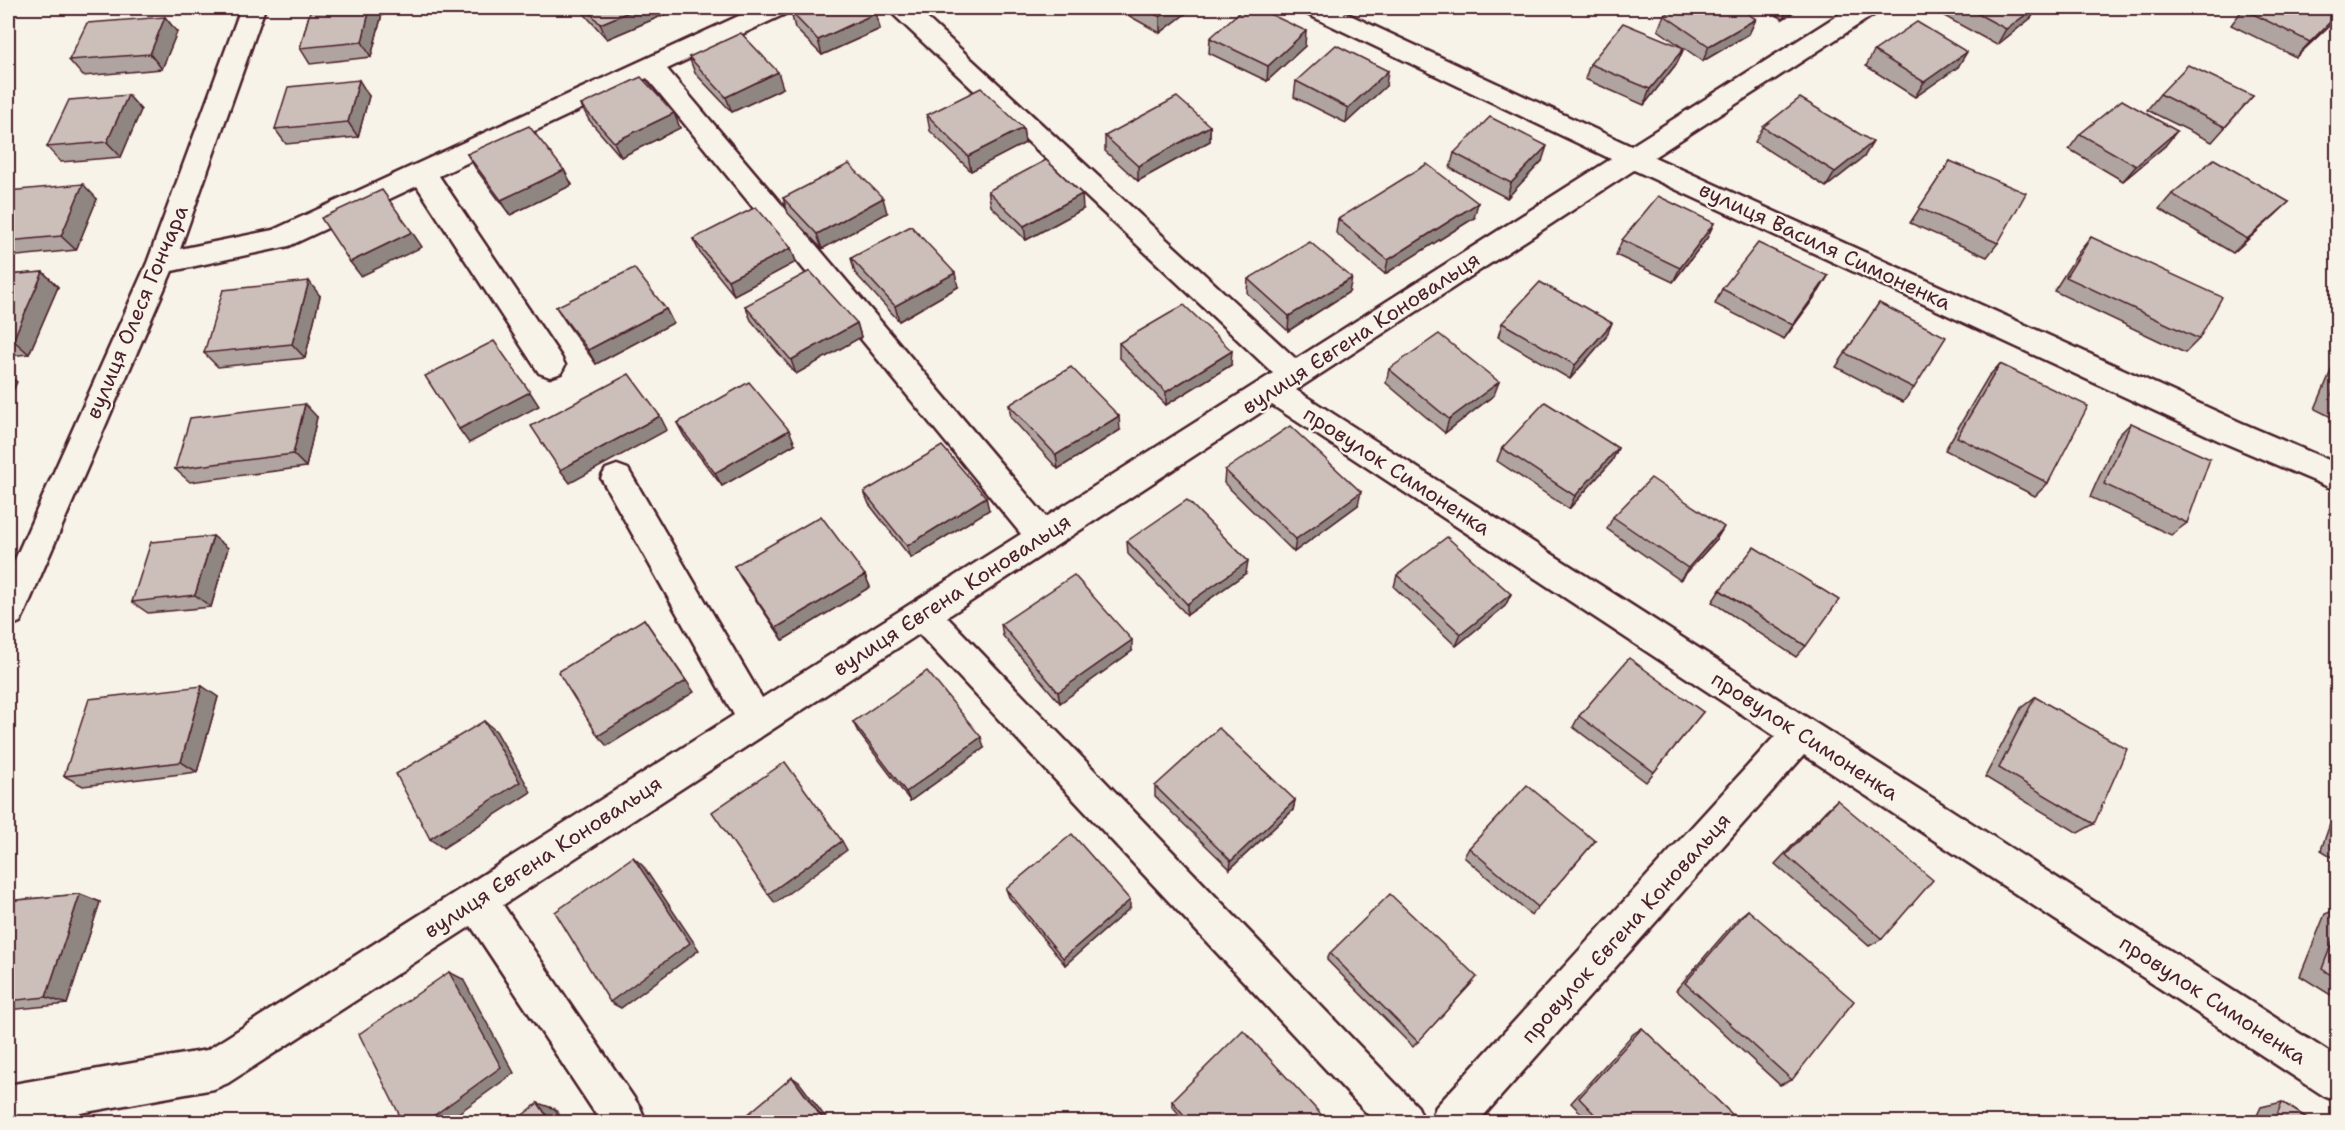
<svg xmlns="http://www.w3.org/2000/svg" width="2345" height="1130" font-family="'Shantell Sans',sans-serif">
<rect width="100%" height="100%" fill="#f7f3e8"/>
<filter id="ink" filterUnits="userSpaceOnUse"><feTurbulence type="fractalNoise" baseFrequency=".0167" numOctaves="2"/><feDisplacementMap in="SourceGraphic" scale="12" xChannelSelector="R" yChannelSelector="G"/><feConvolveMatrix kernelMatrix="1 2 1 2 8 2 1 2 1" color-interpolation-filters="sRGB"/></filter>
<g filter="url(#ink)">
<g fill="none" stroke-linecap="round" stroke-linejoin="round">
<g stroke="#4a1f2b" stroke-width="5">
<path id="minor" d="M241,8h24l-85,241 93,-19 483,-222h32l-3,6 -118,55 379,448 227,-144 -380,-359 -3,-6h26l380,351 315,-200 -304,-145 -3,-6h31l296,138 218,-138h29l-3,6 -221,143 588,266 96,41v27l-118,-50 -586,-271 -338,220 1042,668v44l-14,-6 -520,-341 -326,367h-48l6,-15 339,-371 -503,-331 -325,212 471,490 6,15h-49l-456,-488 -416,271 137,202 6,15h-45l-130,-196 -243,157 -14,6 -183,33h-23v-37l199,-35 527,-335 -128,-228 -5,-9 5,-9 11,-4 11,4 134,229 259,-164 -374,-456 -208,98 122,181 4,8 -4,8 -11,4 -11,-4 -122,-187 -128,60 -117,25 -147,341 -5,10 -12,5v-52l139,-312z"/>
</g>
<use href="#minor" fill="#f7f3e8" fill-rule="evenodd"/>
</g>
<g fill="#afa49f" stroke="#4a1f2b" stroke-width="1.5">
<path d="M311,8h70l2,2 -12,47 -61,7 -10,-16z"/>
<path d="M579,8h101l-73,31z"/>
<path d="M1115,8h78l-33,25z"/>
<path d="M1763,8h37l-17,11z"/>
<path d="M1948,8h90l-7,10 -34,27 -53,-29z"/>
<path d="M2243,9l87,16 -34,32 -65,-32z"/>
<path d="M791,12l85,1 4,16 -58,26 -27,-27z"/>
<path d="M1664,15l92,4 -7,15 -46,27 -19,-13 -7,15 -33,42 -59,-26 5,-15 93,-16 -25,-18z"/>
<path d="M165,17l12,15 -15,37 -79,7 -14,-16z"/>
<path d="M1210,38l95,8 -38,35 -58,-28z"/>
<path d="M1874,51l84,16 -43,30 -49,-31z"/>
<path d="M689,57l94,31 -51,24 -37,-39z"/>
<path d="M1296,81l90,5 -40,37 -52,-26z"/>
<path d="M2160,94l93,2 -41,46 -65,-32z"/>
<path d="M128,95l13,15 -20,47 -60,5 -14,-15z"/>
<path d="M369,96l-11,41 -72,7 -11,-15z"/>
<path d="M581,105l93,8 6,15 -59,29 -32,-37z"/>
<path d="M927,115l96,13 2,15 -54,28 -41,-40z"/>
<path d="M1210,126v15l-72,40 -33,-30v-15z"/>
<path d="M1763,127l101,30 -38,30 -71,-45z"/>
<path d="M2080,134l85,12 -42,35 -54,-32z"/>
<path d="M1454,153l88,8 -35,37 -57,-30z"/>
<path d="M467,154l97,16 8,15 -62,30 -34,-46z"/>
<path d="M1950,161l48,82 -11,14 -77,-34z"/>
<path d="M8,191l89,8 -21,51 -68,7z"/>
<path d="M988,191l95,18 -57,31 -35,-34z"/>
<path d="M2172,194l117,8 -15,14 -41,37 -74,-44z"/>
<path d="M783,198l104,15 -65,36 -34,-36z"/>
<path d="M1474,218l-89,56 -49,-41 2,-14z"/>
<path d="M1714,223l-7,15 -34,44 -57,-27 6,-15z"/>
<path d="M2091,237l108,102 -14,14 -131,-62 25,-39z"/>
<path d="M693,239l98,9 5,14 -62,33 -34,-42z"/>
<path d="M851,258l107,29 -59,34 -44,-48z"/>
<path d="M43,272l15,15 -29,67 -21,2v-81z"/>
<path d="M1828,276l-9,15 -35,48 -69,-35 7,-15z"/>
<path d="M1248,279l101,13 -61,39 -41,-38z"/>
<path d="M320,296l-15,62 -87,9 -14,-14z"/>
<path d="M1879,303l35,85 -11,14 -67,-35z"/>
<path d="M745,306l112,17 4,14 -65,37 -45,-54z"/>
<path d="M556,307l110,2 7,14 -77,41 -31,-43z"/>
<path d="M1502,323l104,14 -36,42 -72,-42z"/>
<path d="M1119,343l112,22 -65,40 -47,-48z"/>
<path d="M2337,363v57l-22,-11 18,-43z"/>
<path d="M2000,364l48,119 -13,13 -90,-46 43,-73z"/>
<path d="M1389,369l105,26 -49,38 -59,-50z"/>
<path d="M1009,405l111,25 -62,39 -47,-51z"/>
<path d="M317,417l-11,50 -116,15 -15,-13z"/>
<path d="M677,423l118,21 -73,42 -38,-50z"/>
<path d="M2131,423l56,100 -16,12 -81,-38 27,-60z"/>
<path d="M1502,448h116l-6,13 -43,48 -72,-48z"/>
<path d="M1225,470l133,35 -64,47 -70,-69z"/>
<path d="M864,492l125,18 -78,48 -42,-54z"/>
<path d="M1613,517l103,23 -36,40 -73,-51z"/>
<path d="M213,536l15,12 -17,59 -63,6 -16,-11z"/>
<path d="M1127,541l119,32 -59,42 -59,-61z"/>
<path d="M734,566l131,9 5,12 -87,53 -42,-62z"/>
<path d="M1397,575l114,19 -6,12 -49,40 -62,-59z"/>
<path d="M1720,590l86,56 -10,11 -84,-55z"/>
<path d="M1001,624l131,27 -72,52 -57,-67z"/>
<path d="M202,686l16,11 -21,75 -114,14 -19,-10z"/>
<path d="M2035,697l59,127 -16,9 -93,-56 36,-69z"/>
<path d="M1703,712l-57,70 -73,-55 6,-11z"/>
<path d="M853,722l131,26 -74,53 -52,-69z"/>
<path d="M1155,786l140,14 -2,10 -63,59 -75,-73z"/>
<path d="M1837,800l45,139 -13,7 -94,-82 51,-54z"/>
<path d="M2337,804v56l-16,-10z"/>
<path d="M1595,841l-64,74 -67,-58 5,-9z"/>
<path d="M1006,889l124,19 -65,57 -56,-68z"/>
<path d="M80,894l20,8 -33,102 -59,6v-109z"/>
<path d="M2337,909v90l-37,-23 25,-62z"/>
<path d="M1748,910l44,170 -12,5 -104,-95 62,-72z"/>
<path d="M1330,953l141,31 -58,63 -86,-87z"/>
<path d="M1642,1028l98,94h-150l-19,-19 62,-69z"/>
<path d="M1172,1101l156,21h-142l-14,-16z"/>
<path d="M2282,1102l31,20h-59l7,-15z"/>
</g>
<g fill="#8f8682" stroke="#4a1f2b" stroke-width="1.5">
<path d="M370,8h11l2,2 -12,47 -9,-15z"/>
<path d="M638,8h42l-73,31 -7,-15z"/>
<path d="M1173,8h20l-33,25v-16z"/>
<path d="M1788,8h12l-17,11z"/>
<path d="M2035,8h3l-7,10 -34,27 9,-16z"/>
<path d="M876,13l4,16 -58,26 -4,-15z"/>
<path d="M2337,15v2l-7,8 -34,32 14,-15z"/>
<path d="M165,17l12,15 -15,37 -12,-15z"/>
<path d="M1756,19l-7,15 -46,27 6,-15z"/>
<path d="M1306,31l-1,15 -38,35 1,-15z"/>
<path d="M1684,48l-7,15 -33,42 6,-16z"/>
<path d="M1967,52l-9,15 -43,30 9,-15z"/>
<path d="M1388,71l-2,15 -40,37 2,-15z"/>
<path d="M778,72l5,16 -51,24 -6,-15z"/>
<path d="M359,80l10,16 -11,41 -10,-15z"/>
<path d="M128,95l13,15 -20,47 -14,-15z"/>
<path d="M674,113l6,15 -59,29 -7,-15z"/>
<path d="M1210,126v15l-72,40v-15z"/>
<path d="M1023,128l2,15 -54,28 -3,-15z"/>
<path d="M2177,131l-12,15 -42,35 13,-15z"/>
<path d="M1873,142l-9,15 -38,30 9,-15z"/>
<path d="M1547,146l-5,15 -35,37 4,-15z"/>
<path d="M564,170l8,15 -62,30 -9,-15z"/>
<path d="M83,184l14,15 -21,51 -15,-14z"/>
<path d="M1082,194l1,15 -57,31 -2,-14z"/>
<path d="M883,198l4,15 -65,36 -5,-15z"/>
<path d="M2289,202l-15,14 -41,37 14,-14z"/>
<path d="M1478,203l-4,15 -89,56 3,-14z"/>
<path d="M1714,223l-7,15 -34,44 7,-14z"/>
<path d="M412,232l10,15 -61,29 -11,-14z"/>
<path d="M791,248l5,14 -62,33 -6,-15z"/>
<path d="M43,272l15,15 -29,67 -16,-14z"/>
<path d="M955,273l3,14 -59,34 -4,-15z"/>
<path d="M1828,276l-9,15 -35,48 9,-14z"/>
<path d="M1352,278l-3,14 -61,39 1,-15z"/>
<path d="M309,281l11,15 -15,62 -13,-14z"/>
<path d="M666,309l7,14 -77,41 -8,-14z"/>
<path d="M857,323l4,14 -65,37 -5,-14z"/>
<path d="M1612,323l-6,14 -36,42 5,-14z"/>
<path d="M1232,351l-1,14 -65,40v-13z"/>
<path d="M8,374l9,8 -9,20z"/>
<path d="M1499,382l-5,13 -49,38 4,-14z"/>
<path d="M530,392l9,14 -70,37 -10,-14z"/>
<path d="M305,404l12,13 -11,50 -13,-13z"/>
<path d="M660,416l7,14 -97,53 -10,-13z"/>
<path d="M1119,416l1,14 -62,39 -2,-14z"/>
<path d="M789,430l6,14 -73,42 -7,-13z"/>
<path d="M1618,448l-6,13 -43,48 6,-13z"/>
<path d="M1361,492l-3,13 -64,47 2,-13z"/>
<path d="M986,497l3,13 -78,48 -4,-12z"/>
<path d="M1724,527l-8,13 -36,40 8,-12z"/>
<path d="M213,536l15,12 -17,59 -16,-12z"/>
<path d="M1248,561l-2,12 -59,42v-11z"/>
<path d="M865,575l5,12 -87,53 -7,-12z"/>
<path d="M1511,594l-6,12 -49,40 5,-12z"/>
<path d="M644,619l50,73 -87,54 -9,-10z"/>
<path d="M1132,640v11l-72,52 -2,-11z"/>
<path d="M202,686l16,11 -21,75 -16,-10z"/>
<path d="M484,721l12,10 35,61 -88,56 -13,-9z"/>
<path d="M981,737l3,11 -74,53 -4,-9z"/>
<path d="M1295,800l-2,10 -63,59 1,-8z"/>
<path d="M842,841l5,9 -72,53 -7,-9z"/>
<path d="M633,857l10,9 56,84 -78,58 -11,-6z"/>
<path d="M80,894l20,8 -33,102 -21,-7z"/>
<path d="M1130,900v8l-65,57 -2,-7z"/>
<path d="M449,972l14,7 51,94 -68,49h-21z"/>
<path d="M792,1077l7,5 30,40h-4z"/>
<path d="M538,1103l17,6 9,13h-13z"/>
</g>
<g fill="#ccbfb9" stroke="#4a1f2b" stroke-width="1.5">
<path d="M311,8h59l-8,34 -62,6z"/>
<path d="M586,8h52l-38,16z"/>
<path d="M802,8h68l6,5 -58,27 -27,-28z"/>
<path d="M1142,8h31l-13,9z"/>
<path d="M1244,8h13l49,23 -38,35 -58,-28z"/>
<path d="M1677,8h62l17,11 -47,27 -45,-31z"/>
<path d="M1967,8h68l-29,21z"/>
<path d="M2245,8h92v7l-27,27 -67,-33z"/>
<path d="M165,17l-15,37 -81,6 18,-37z"/>
<path d="M1917,22l50,30 -43,30 -50,-31z"/>
<path d="M1623,23l61,25 -34,41 -60,-25z"/>
<path d="M741,33l37,39 -52,25 -37,-40z"/>
<path d="M1336,45l52,26 -40,37 -52,-27z"/>
<path d="M2188,65l65,31 -28,31 -65,-33z"/>
<path d="M641,77l33,36 -60,29 -33,-37z"/>
<path d="M359,80l-11,42 -73,7 13,-42z"/>
<path d="M981,88l42,40 -55,28 -41,-41z"/>
<path d="M128,95l-21,47 -60,5 22,-47z"/>
<path d="M1177,97l33,29 -72,40 -33,-30z"/>
<path d="M1800,98l73,44 -38,30 -72,-45z"/>
<path d="M2122,100l55,31 -41,35 -56,-32z"/>
<path d="M1490,117l57,29 -36,37 -57,-30z"/>
<path d="M529,126l35,44 -63,30 -34,-46z"/>
<path d="M2214,159l75,43 -42,37 -75,-45z"/>
<path d="M1046,160l36,34 -58,32 -36,-35z"/>
<path d="M1950,161l76,32 -28,50 -79,-35z"/>
<path d="M849,164l34,34 -66,36 -34,-36z"/>
<path d="M1427,164l51,39 -90,57 -50,-41z"/>
<path d="M83,184l-22,52 -53,5v-50z"/>
<path d="M382,190l30,42 -62,30 -29,-44z"/>
<path d="M1658,196l56,27 -34,45 -58,-28z"/>
<path d="M756,207l35,41 -63,32 -35,-41z"/>
<path d="M911,226l44,47 -60,33 -44,-48z"/>
<path d="M2091,237l131,60 -23,42 -133,-62z"/>
<path d="M1310,242l42,36 -63,38 -41,-37z"/>
<path d="M1758,243l70,33 -35,49 -71,-36z"/>
<path d="M634,268l32,41 -78,41 -32,-43z"/>
<path d="M810,271l47,52 -66,37 -46,-54z"/>
<path d="M43,272l-30,68 -5,1v-66z"/>
<path d="M309,281l-17,63 -88,9 19,-63z"/>
<path d="M1540,282l72,41 -37,42 -73,-42z"/>
<path d="M1879,303l67,34 -32,51 -69,-35z"/>
<path d="M1184,305l48,46 -66,41 -47,-49z"/>
<path d="M1439,334l60,48 -50,37 -60,-50z"/>
<path d="M494,341l36,51 -71,37 -34,-53z"/>
<path d="M2000,364l88,42 -40,77 -91,-46z"/>
<path d="M1071,367l48,49 -63,39 -47,-50z"/>
<path d="M629,374l31,42 -100,54 -29,-44z"/>
<path d="M2337,381v17l-5,-3z"/>
<path d="M749,382l40,48 -74,43 -38,-50z"/>
<path d="M1545,402l73,46 -43,48 -73,-48z"/>
<path d="M305,404l-12,50 -118,15 15,-51z"/>
<path d="M2131,423l79,36 -23,64 -83,-39z"/>
<path d="M1290,426l71,66 -65,47 -71,-69z"/>
<path d="M942,446l44,51 -79,49 -43,-54z"/>
<path d="M1651,478l73,49 -36,41 -75,-51z"/>
<path d="M1187,500l61,61 -61,43 -60,-63z"/>
<path d="M821,516l44,59 -89,53 -42,-62z"/>
<path d="M213,536l-18,59 -63,7 19,-60z"/>
<path d="M1447,537l64,57 -50,40 -64,-59z"/>
<path d="M1754,547l85,53 -33,46 -86,-56z"/>
<path d="M1074,575l58,65 -74,52 -57,-68z"/>
<path d="M644,619l42,62 -88,55 -40,-64z"/>
<path d="M1629,658l74,54 -49,60 -75,-56z"/>
<path d="M927,671l54,66 -75,55 -53,-70z"/>
<path d="M202,686l-21,76 -117,14 25,-77z"/>
<path d="M2035,697l92,52 -33,75 -95,-56z"/>
<path d="M484,721l36,61 -90,57 -34,-65z"/>
<path d="M1219,728l76,72 -64,61 -76,-75z"/>
<path d="M785,762l57,79 -74,53 -56,-82z"/>
<path d="M1527,785l68,56 -57,66 -69,-59z"/>
<path d="M1837,800l96,80 -51,59 -96,-84z"/>
<path d="M1072,834l58,66 -67,58 -57,-69z"/>
<path d="M633,857l57,86 -80,59 -55,-90z"/>
<path d="M80,894l-34,103 -38,4v-100z"/>
<path d="M1390,894l87,83 -59,65 -88,-89z"/>
<path d="M1748,910l106,91 -62,79 -107,-97z"/>
<path d="M2337,929v50l-15,-10z"/>
<path d="M449,972l52,95 -76,55h-22l-44,-88z"/>
<path d="M1642,1028l98,94h-138l-23,-24z"/>
<path d="M1243,1030l85,92h-138l-18,-21z"/>
<path d="M792,1077l33,45h-86z"/>
<path d="M2282,1102l31,20h-39z"/>
<path d="M538,1103l13,19h-37z"/>
</g>
</g>
<g text-anchor="middle" stroke-width="4.5" stroke-linejoin="round" paint-order="stroke">
<g font-size="21" fill="#4a1f2b" stroke="#f7f3e8">
<text transform="translate(1825 246) rotate(25)" y="7">вулиця Василя Симоненка</text>
<text transform="translate(137 312) rotate(-67)" y="7">вулиця Олеся Гончара</text>
<text transform="translate(1361 333) rotate(-33)" y="7">вулиця Євгена Коновальця</text>
<text transform="translate(1397 471) rotate(33)" y="7">провулок Симоненка</text>
<text transform="translate(952 595) rotate(-33)" y="7">вулиця Євгена Коновальця</text>
<text transform="translate(1805 736) rotate(33)" y="7">провулок Симоненка</text>
<text transform="translate(543 857) rotate(-33)" y="7">вулиця Євгена Коновальця</text>
<text transform="translate(1626 928) rotate(-48)" y="7">провулок Євгена Коновальця</text>
<text transform="translate(2213 1000) rotate(33)" y="7">провулок Симоненка</text>
</g>
</g>
<rect width="2345" height="1130" fill="none" stroke="#f7f3e8" stroke-width="30"/>
<rect x="15" y="15" width="2315" height="1100" fill="none" stroke="#4a1f2b" stroke-width="2" filter="url(#ink)"/>
</svg>
